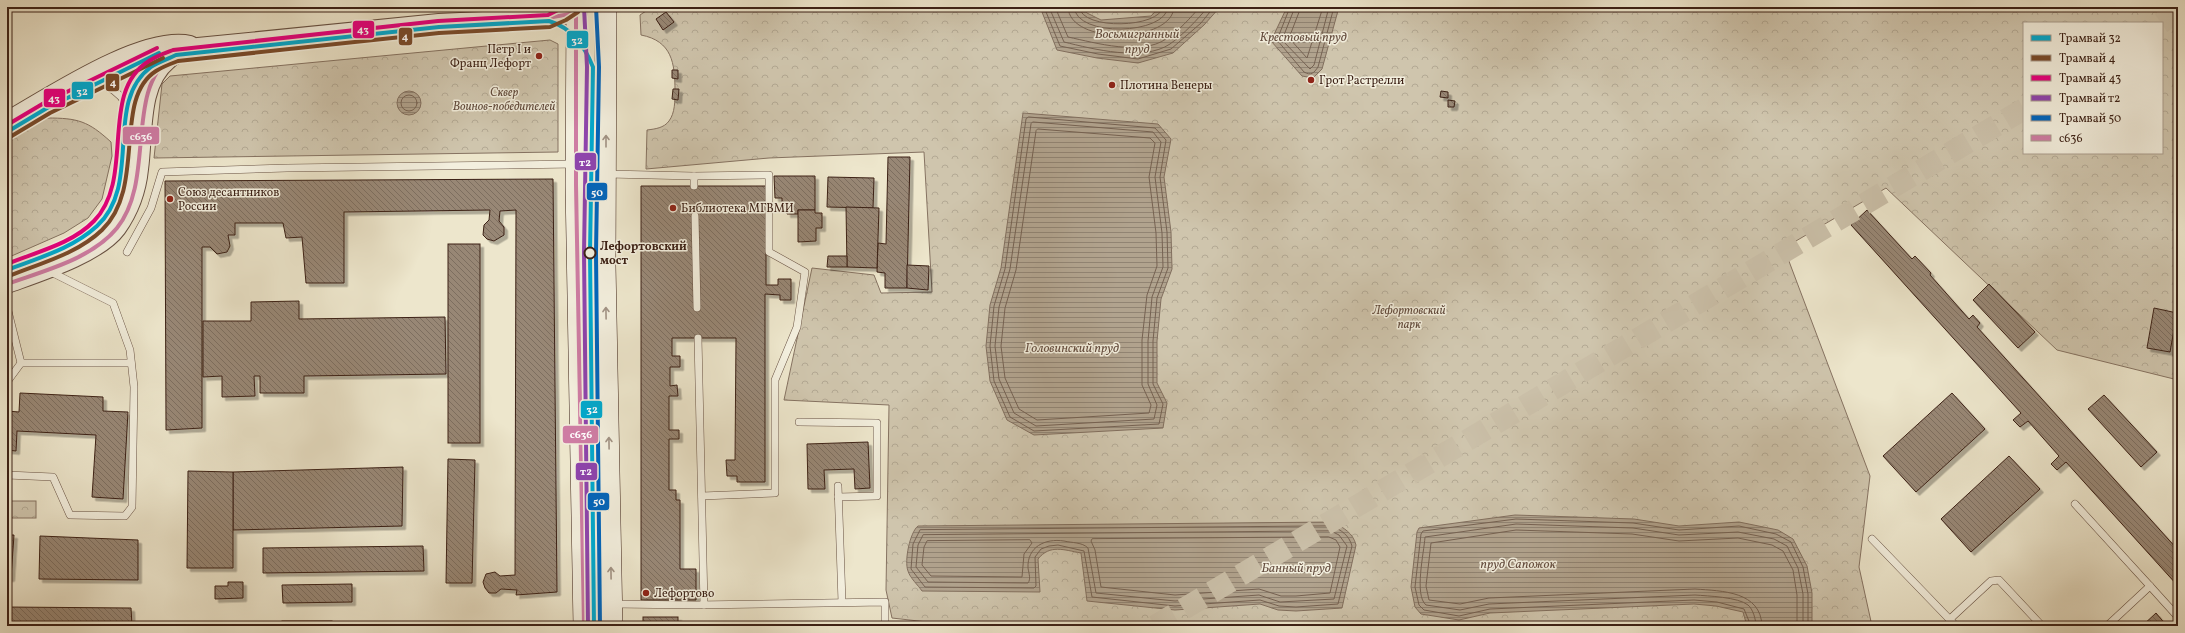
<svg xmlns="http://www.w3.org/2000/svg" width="2185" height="633" font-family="Vollkorn,serif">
<defs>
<pattern id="park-crowns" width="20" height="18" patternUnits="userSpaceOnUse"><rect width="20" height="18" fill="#cfc5ad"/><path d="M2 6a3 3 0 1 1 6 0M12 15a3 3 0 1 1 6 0" fill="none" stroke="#b3a994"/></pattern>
<pattern id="water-rules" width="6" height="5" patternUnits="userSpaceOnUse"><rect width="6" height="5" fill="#b1a38e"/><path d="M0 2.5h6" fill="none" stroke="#918473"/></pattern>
<pattern id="building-back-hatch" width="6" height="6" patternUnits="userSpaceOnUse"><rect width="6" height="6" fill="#988775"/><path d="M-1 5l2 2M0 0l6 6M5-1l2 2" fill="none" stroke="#7d6e5f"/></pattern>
<filter id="shadow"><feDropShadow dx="3.5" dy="3.5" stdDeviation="0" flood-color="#0004"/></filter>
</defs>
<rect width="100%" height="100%" fill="#ede6cc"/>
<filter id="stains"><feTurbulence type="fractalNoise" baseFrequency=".005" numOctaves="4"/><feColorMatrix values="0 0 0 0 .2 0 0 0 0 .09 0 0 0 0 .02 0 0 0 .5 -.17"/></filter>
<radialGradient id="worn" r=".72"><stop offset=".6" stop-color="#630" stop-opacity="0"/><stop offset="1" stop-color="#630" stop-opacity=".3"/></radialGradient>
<g fill="url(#park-crowns)" stroke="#867362" fill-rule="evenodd">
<path d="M652,7h1526v373l-121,-30 -171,-162 -102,60 86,228 -11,91 13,59h-910l-70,-8 -6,-28 3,-185 -105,-5 28,-132 62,7 7,18 51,-1 -8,-140 -155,6 -123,11 1,-39c8,-1 17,-2 22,-9 6,-8 6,-20 6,-30 0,-28 -3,-50 -34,-56l-1,-20zM2024,23h138v130h-138z"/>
<path d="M550,40l8,4v108l-404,6 8,-74 8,-8z"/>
<path d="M47,118c31,0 41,3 64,24l1,14 -10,43 -14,19 -24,15 -57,25v-118z"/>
<rect x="7" y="501" width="29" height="17"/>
</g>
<g fill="url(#water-rules)" stroke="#826f5e">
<path d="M1040,7h42l5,6 14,7 50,-4 9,-9h60l-16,18 -31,28 -35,10 -41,-5 -40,-8z"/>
<path d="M1287,7h52l-17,62 -9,9 -11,-2 -31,-35z"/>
<circle cx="409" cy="103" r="12"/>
<path d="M1023,113l135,11 13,15 -7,38 7,55 1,37 -11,30 -4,42v42l10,20 -4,25 -129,7 -27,-15 -17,-39 -4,-35 4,-41 11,-37z"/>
<path d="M1515,515l119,4 45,7 60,-4 39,8 15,9 14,27 5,27v33h-65l-4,-14 -27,-6 -22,-2 -204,9 -31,7 -38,-6 -6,-7 -4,-20 6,-55 2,-4z"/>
<path d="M1333,522c11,6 20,11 23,23l-14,63 -46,3 -18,-1 -18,-6 -85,6 -88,-9 -6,-48c-17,-3 -31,-9 -43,6l2,33 -118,-1c-4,-6 -12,-13 -14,-20 -4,-10 2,-39 10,-45z"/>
</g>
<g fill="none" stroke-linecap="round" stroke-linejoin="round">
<g stroke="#766252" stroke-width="1">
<path d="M1044,7l16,39 38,8 40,5 33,-10 30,-26 13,-16"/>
<path d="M1049,7l15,35c29,7 79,20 106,2 14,-10 27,-24 38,-37"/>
<path d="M1055,7l13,30c28,6 73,19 98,2 13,-8 24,-21 34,-32"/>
<path d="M1068,7c1,39 105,36 106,0"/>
<path d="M1074,7c2,31 92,28 94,0"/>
<path d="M1079,7c3,24 81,21 84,0"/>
<path d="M1290,7l-13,33 27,32c7,4 10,1 14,-5l16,-60"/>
<path d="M1295,7l-13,33 28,29 4,-4 15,-58"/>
<path d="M1301,7l-12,31 18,20 16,-51"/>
<circle cx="409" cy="103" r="8"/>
<path d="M1029,117l126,11 11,12 -6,37 7,55 1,36 -11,30 -4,43v43l10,20 -4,20 -125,7 -24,-14 -16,-36 -4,-35 4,-40 11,-37 21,-150z"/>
<path d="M1033,122l120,10 8,10 -6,35 7,56 1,34 -11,30 -4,44v43l9,21 -3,14 -118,7 -22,-13 -15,-34 -4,-33 4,-39 11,-38 21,-145z"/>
<path d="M1038,129l112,9 5,5 -6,34 7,56 1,33 -10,29 -5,45v45l9,20 -2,8 -112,7 -18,-11 -14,-31 -4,-32 4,-38 11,-38 20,-139z"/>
<path d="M1332,526c9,4 17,9 20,20l-14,58 -42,3 -17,-1 -19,-6 -85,6 -83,-9 -8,-46 -26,-6 -9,1 -8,3 -6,8 1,29 -2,2 -109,-1 -14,-18 2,-25 7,-14z"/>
<path d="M1331,531l8,4 8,11 -13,53 -54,3 -21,-7 -84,6 -79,-8 -8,-45c-6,-6 -16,-5 -24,-7 -19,-3 -37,6 -36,27 1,6 3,11 0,15l-100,-1 -12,-15 2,-22 5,-10z"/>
<path d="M1329,537l7,3 4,7 -10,46 -34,3h-15l-22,-7 -84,6 -74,-8 -6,-37 -4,-9 1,-2z"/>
<path d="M1030,540l2,3 -8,11 -2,23 -91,-1 -9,-11 2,-18 3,-6z"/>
<path d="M1751,626l-7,-17 -27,-7 -23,-2 -204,9 -31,7 -35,-6 -5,-5 -4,-18 6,-53 2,-3 93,-12 117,4 46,7 60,-4 37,8 15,8 12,25 5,27v32"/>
<path d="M1756,626c0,-6 -3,-17 -8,-21 -10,-8 -40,-9 -53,-10l-206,9 -29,6 -34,-5c-12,-10 -2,-52 -1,-68l91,-13 117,4 46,7 59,-3 36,7 13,7 11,22 5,26v32"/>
<path d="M1762,626c-1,-35 -40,-35 -67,-37l-206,9 -29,6 -31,-4 -3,-14 5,-43 85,-13 116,4 47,7 59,-3 34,7 11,6 10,19 4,25v31"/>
</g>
</g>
<g fill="url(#building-back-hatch)" stroke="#3c2116" filter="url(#shadow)">
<path d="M666,12l8,10 -11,8 -7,-11z"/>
<path d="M672,70h6v9l-6,-1z"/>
<path d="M673,89h6l-1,11 -6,-1z"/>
<path d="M1441,91l7,1v6l-8,-1z"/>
<path d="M1448,100l7,1 -1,6h-6z"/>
<path d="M888,157h22l-3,131h-22v-15l-8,-1 1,-29 8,1z"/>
<path d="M774,176h41v34h-17v4h-11v-9h-5v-7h-7z"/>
<path d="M828,177l46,1 -1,30 -46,-1z"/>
<path d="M553,179l4,413 -41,3 1,-5 -16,-1 -5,4h-7l-4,-5 -2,-6 3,-8 9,-2 5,4 15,-1 1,-365 -16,1 -1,10 5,6v8l-10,6 -7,-2 -4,-4 1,-10 5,-5 1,-10 -146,2v71h-38l-4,-46 -16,1 -3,-15h-48v12h-7l2,11 -3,6 -10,2 -7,-7h-8v181l-36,2 -1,-249z"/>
<path d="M641,186h125v99h12v-6h13v21h-11v-5l-15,-1v188h-28v-6h-10l-1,-16h9l1,-122h-64v18h8v11h-10v19l7,-1 1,11h-9v34h10v9h-10v51h7v10h4v69h16v31h-55z"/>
<path d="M846,207l33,1 -2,60 -30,-1z"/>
<path d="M798,210h17v3h7v15h-6v13l-18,1z"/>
<path d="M1867,210l45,49 3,-3 16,17 -1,2 39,44 4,-4 7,8 -3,4 201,223v36l-112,-124 -9,8 -6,-6 8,-8 -31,-35 -8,6 -7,-7 8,-7 -170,-188z"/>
<rect x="448" y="244" width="32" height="199"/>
<path d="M828,256h19v11h-20z"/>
<path d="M907,265l22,1 -1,24 -21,-2z"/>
<path d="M1989,284l46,48 -17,16 -45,-48z"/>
<path d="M299,301v18l146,-2 1,57 -142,2v17h-44v-17h-6l1,20 -33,1v-21l-19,1v-56h48v-19z"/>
<path d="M2154,308l23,5 -7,39 -23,-4z"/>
<path d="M20,393l83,4v14l25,1 -5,87 -31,-2 4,-62 -79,-4 -1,20 -9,-1v-39l12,1z"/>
<path d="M1952,393l33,36 -69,63 -33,-36z"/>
<path d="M2104,395l53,57 -16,15 -53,-58z"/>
<path d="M868,442l2,46 -15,1 -1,-20 -30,1 1,19h-17l-1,-45z"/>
<path d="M2009,456l31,33 -69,63 -30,-33z"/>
<path d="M448,459l27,1 -3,123h-26z"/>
<path d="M403,467l-1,59 -169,4v-58z"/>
<path d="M188,471l45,1v96h-46z"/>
<path d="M7,535h7l-3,43h-4z"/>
<path d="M40,536l98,4v40l-99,-1z"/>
<path d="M423,546l1,25 -161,2v-25z"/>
<path d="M228,582h15v16l-28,1v-13h13z"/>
<path d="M352,584v18l-69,1 -1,-18z"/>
<path d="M7,607l124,1 1,18h-125z"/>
<path d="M2156,613l11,13h-25z"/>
<rect x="643" y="617" width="35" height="9"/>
<rect x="282" y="621" width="50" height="5"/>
</g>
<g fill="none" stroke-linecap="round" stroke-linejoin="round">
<g stroke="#cabfa8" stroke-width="22" stroke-dasharray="22 11" stroke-linecap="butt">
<path d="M2161,23l17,-12"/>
<path d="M1155,626l869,-517"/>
</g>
<g stroke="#685244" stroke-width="8">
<g id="service">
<path d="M90,75c36,23 39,22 44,66"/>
<path d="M608,174l86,2v10"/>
<path d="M694,176l75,-1v77l36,20 -8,55 -22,53v113l-73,3"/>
<path d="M695,216l2,92"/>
<path d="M127,252l24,-44 11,-36 125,-4 288,-4"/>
<path d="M7,307l14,56"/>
<path d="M698,338l6,267"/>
<path d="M7,382l14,-19h110"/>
<path d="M799,422l78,1v73l-39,1"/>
<path d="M7,475l46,2 17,38 55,1 7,-9 2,-120 -4,-37 -17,-47 -64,-32"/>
<path d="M838,486l4,116"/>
<path d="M2075,504l75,82"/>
<path d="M1872,539l84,87"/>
<path d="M614,604l82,1 189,-3v24"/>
<path d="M1950,619l41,-38 8,-1 43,46"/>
<path d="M2107,626l43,-40 28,31"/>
</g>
</g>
<g stroke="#685244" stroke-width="20">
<g id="tertiary">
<path d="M7,121c41,-23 136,-87 183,-76"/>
<path d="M7,284c30,-11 91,-30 110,-56 12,-17 20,-39 22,-59 5,-35 -1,-85 29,-109 8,-8 19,-10 30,-13l241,-24 108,-5 29,-5"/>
</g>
</g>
<g stroke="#3c2116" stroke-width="22">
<g id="secondary">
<path d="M577,7l-1,178 8,441"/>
<path d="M606,7l-1,258 7,361"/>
</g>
</g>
<use href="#service" stroke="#f3efde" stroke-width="7"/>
<use href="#tertiary" stroke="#f3efde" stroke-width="18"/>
<use href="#secondary" stroke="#f3efde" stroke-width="21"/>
<g stroke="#f3efde" stroke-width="7">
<path id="bus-1" d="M7,284c36,-13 85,-25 110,-56 39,-48 7,-138 55,-172 8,-5 17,-7 26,-9l241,-24 108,-5 29,-5v172l8,441"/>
</g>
<use href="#bus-1" stroke="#ce7ca3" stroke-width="4"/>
<g stroke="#f3efde" stroke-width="7">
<g id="tram-1">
<path d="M7,132l40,-24 112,-55"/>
<path d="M7,270c31,-12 65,-21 90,-44 46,-42 6,-124 54,-159 7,-5 17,-8 25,-12l263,-28 110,-6c23,7 35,24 44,46l-3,186 4,373"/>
</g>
</g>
<g stroke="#f3efde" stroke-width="7">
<g id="tram-2">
<path d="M10,137l40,-24 113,-55"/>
<path d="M9,276c32,-13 68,-22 93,-46 45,-43 10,-131 54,-159 6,-4 14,-7 22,-10l261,-28 111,-6 16,-7 12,-8"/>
</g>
</g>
<g stroke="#f3efde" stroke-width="7">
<g id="tram-3">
<path d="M7,125l37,-22 113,-55"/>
<path d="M7,264c29,-12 65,-20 87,-43 42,-43 4,-129 55,-160 7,-5 16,-8 24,-11l265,-29 110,-6 16,-8"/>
</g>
</g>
<g stroke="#f3efde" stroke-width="7">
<path id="tram-4" d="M584,7l3,60 -3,186 4,373"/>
</g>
<g stroke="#f3efde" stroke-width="7">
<path id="tram-5" d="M596,7l3,60 -3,186 4,373"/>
</g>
<use href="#tram-1" stroke="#00a9ce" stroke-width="4"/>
<use href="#tram-2" stroke="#7a4b2a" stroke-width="4"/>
<use href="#tram-3" stroke="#e5007d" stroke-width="4"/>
<use href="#tram-4" stroke="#8e44ad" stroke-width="4"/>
<use href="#tram-5" stroke="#0065bd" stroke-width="4"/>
</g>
<defs><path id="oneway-shaft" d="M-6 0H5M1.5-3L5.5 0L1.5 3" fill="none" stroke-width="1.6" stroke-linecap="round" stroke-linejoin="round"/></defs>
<g stroke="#a19284">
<use href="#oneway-shaft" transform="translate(606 141) rotate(-90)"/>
<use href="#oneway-shaft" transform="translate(606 313) rotate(-91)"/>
<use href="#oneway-shaft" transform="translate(609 443) rotate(-91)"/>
<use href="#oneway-shaft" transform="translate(611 573) rotate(-91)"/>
</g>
<g fill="#8f2418" stroke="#f3efde" stroke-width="1.5">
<circle cx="539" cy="56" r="4"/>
<circle cx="1311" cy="80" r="4"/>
<circle cx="1112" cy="85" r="4"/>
<circle cx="170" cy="199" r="4"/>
<circle cx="673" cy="208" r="4"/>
<circle cx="646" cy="593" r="4"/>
</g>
<circle fill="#f3efde" stroke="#3c2116" stroke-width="2" cx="590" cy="253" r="5.5"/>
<g text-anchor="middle" stroke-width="3" stroke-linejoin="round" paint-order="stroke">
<g font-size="12" fill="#3c2116" stroke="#f3efde" text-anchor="start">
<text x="531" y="53" text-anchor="end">Петр I и<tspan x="531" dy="14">Франц Лефорт</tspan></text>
<text x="1319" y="84">Грот Растрелли</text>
<text x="1120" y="89">Плотина Венеры</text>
<text x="178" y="196">Союз десантников<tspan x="178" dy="14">России</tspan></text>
<text x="681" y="212">Библиотека МГВМИ</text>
<text x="654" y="597">Лефортово</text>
</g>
<g font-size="12" font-style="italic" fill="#614a3c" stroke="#f3efde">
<text x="504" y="96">Сквер<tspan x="504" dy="14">Воинов-победителей</tspan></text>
<text x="1409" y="314">Лефортовский<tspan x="1409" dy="14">парк</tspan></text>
</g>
<g font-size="12" font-weight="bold" fill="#3c2116" stroke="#f3efde" text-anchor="start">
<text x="600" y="250">Лефортовский<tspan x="600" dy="14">мост</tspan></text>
</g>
<g font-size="13" font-style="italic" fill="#654e40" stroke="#f3efde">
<text x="1137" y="38">Восьмигранный<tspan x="1137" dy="15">пруд</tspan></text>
<text x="1303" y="41">Крестовый пруд</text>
<text x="1072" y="352">Головинский пруд</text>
<text x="1518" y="568">пруд Сапожок</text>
<text x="1296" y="572">Банный пруд</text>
</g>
</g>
<g stroke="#f3efde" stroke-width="1.5">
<rect x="352" y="20" width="23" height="19" rx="4" fill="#e5007d"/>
<rect x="398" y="27" width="15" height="19" rx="4" fill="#7a4b2a"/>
<rect x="566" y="30" width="23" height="19" rx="4" fill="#00a9ce"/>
<rect x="105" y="73" width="15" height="19" rx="4" fill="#7a4b2a"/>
<rect x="71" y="81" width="23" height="19" rx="4" fill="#00a9ce"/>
<rect x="43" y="88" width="23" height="20" rx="4" fill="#e5007d"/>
<rect x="122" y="126" width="38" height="19" rx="4" fill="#ce7ca3"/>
<rect x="574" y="152" width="23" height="19" rx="4" fill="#8e44ad"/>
<rect x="586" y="182" width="22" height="19" rx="4" fill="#0065bd"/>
<rect x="580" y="400" width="23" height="19" rx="4" fill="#00a9ce"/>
<rect x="562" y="425" width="37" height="19" rx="4" fill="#ce7ca3"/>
<rect x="575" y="462" width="23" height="19" rx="4" fill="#8e44ad"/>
<rect x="587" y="492" width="23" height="19" rx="4" fill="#0065bd"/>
</g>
<g font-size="11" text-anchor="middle" font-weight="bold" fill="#fff">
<text x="363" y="33">43</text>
<text x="405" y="40">4</text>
<text x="577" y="44">32</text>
<text x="113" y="86">4</text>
<text x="82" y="95">32</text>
<text x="54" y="102">43</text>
<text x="141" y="140">с636</text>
<text x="585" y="166">т2</text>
<text x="597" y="196">50</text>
<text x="592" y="413">32</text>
<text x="581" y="438">с636</text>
<text x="586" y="475">т2</text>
<text x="599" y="505">50</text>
</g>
<rect width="2185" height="633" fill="none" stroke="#ede6cc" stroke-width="24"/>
<rect x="8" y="8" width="2169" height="617" fill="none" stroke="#3c2116" stroke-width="2"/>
<rect x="12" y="12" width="2161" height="609" fill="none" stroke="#3c2116"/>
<rect x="2023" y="22" width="140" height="132" fill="#f3efde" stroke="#aa9d8e"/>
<rect x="2031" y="35" width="20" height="6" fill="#00a9ce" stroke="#aa9d8e"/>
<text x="2059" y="42" font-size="12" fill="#3c2116">Трамвай 32</text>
<rect x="2031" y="55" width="20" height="6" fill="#7a4b2a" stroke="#aa9d8e"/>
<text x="2059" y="62" font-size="12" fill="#3c2116">Трамвай 4</text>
<rect x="2031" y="75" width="20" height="6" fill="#e5007d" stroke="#aa9d8e"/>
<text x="2059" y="82" font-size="12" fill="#3c2116">Трамвай 43</text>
<rect x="2031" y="95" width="20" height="6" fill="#8e44ad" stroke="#aa9d8e"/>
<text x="2059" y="102" font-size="12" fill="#3c2116">Трамвай т2</text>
<rect x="2031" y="115" width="20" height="6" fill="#0065bd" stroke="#aa9d8e"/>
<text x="2059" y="122" font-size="12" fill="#3c2116">Трамвай 50</text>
<rect x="2031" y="135" width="20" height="6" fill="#ce7ca3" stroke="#aa9d8e"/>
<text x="2059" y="142" font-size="12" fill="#3c2116">с636</text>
<rect width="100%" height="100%" filter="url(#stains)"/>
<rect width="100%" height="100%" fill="url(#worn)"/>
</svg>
